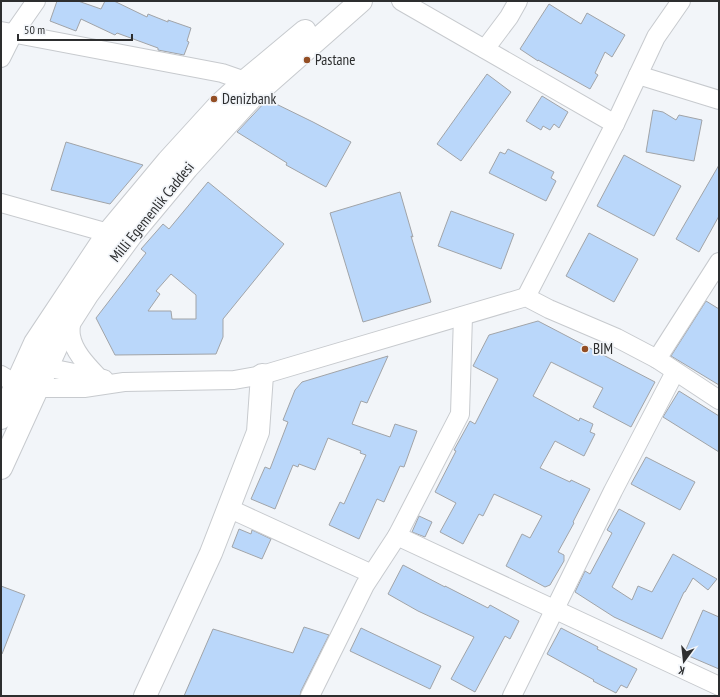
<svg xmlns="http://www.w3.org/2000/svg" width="720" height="697" font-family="'PT Sans Narrow',sans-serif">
<rect width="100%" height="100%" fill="#f2f5f9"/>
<g fill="#bad7fa" stroke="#a1a4a8" fill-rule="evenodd">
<path d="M57,1h21l23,8 4,-8h9l33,16 1,-3 20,8v-2l23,8 -4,13 2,1 -5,13 -26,-5v-2l-41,-15 -2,2 -34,-16 -5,12 -26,-10z"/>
<path d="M549,4l32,20 6,-11 38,22 -13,22 -7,-5 -10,21 3,2 -8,14 -52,-29v1l-18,-12z"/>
<path d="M487,74l24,18 -50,69 -24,-17z"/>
<path d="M542,96l26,16 -9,16 -5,-4 -4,6 -7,-4 -2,4 -15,-9z"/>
<path d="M266,101h4l43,21 38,20 -25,45 -40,-22 1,-2 -50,-31z"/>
<path d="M653,110l10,2 13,8 3,-5 23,5 -8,41 -48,-9z"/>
<path d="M66,142l77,23 -33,39 -59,-14z"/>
<path d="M508,149l46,23 -3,6 5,3 -10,20 -57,-28 11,-21 5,2z"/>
<path d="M624,155l57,31 -27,50 -57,-30z"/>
<path d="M719,165v51l-20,36 -23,-13z"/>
<path d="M208,182l76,62 -61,75v18l-7,17 -101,1 -19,-37 50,-65 -5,-4 22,-25 6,5zM171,274l25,21v24h-24l-1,-8h-23l12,-17 -4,-3z"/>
<path d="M400,192l13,45 -2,-1 20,66 -68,20 -33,-109z"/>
<path d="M451,211l63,23 -13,35 -63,-23z"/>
<path d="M589,233l49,26 -24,43 -48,-26z"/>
<path d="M706,301l13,8v76l-48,-29z"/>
<path d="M538,321l117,61 -24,45 -38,-20 10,-19 -52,-26 -18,34 46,25 1,-3 13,6 -3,8 5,2 -11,22 -29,-15 -15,27 30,14 1,-2 19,9 -17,33 1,1 -16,29 6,3v6l-14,24 -5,2 -39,-21 16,-32 8,4 12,-22 -48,-22 -11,22 -4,-2 -16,30 -23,-12 16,-29 -21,-11 21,-41 -2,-1 16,-29 5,3 23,-45 -25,-13 16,-31z"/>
<path d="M388,356l-21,47 -6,-2 -9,23 38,13 5,-13 22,7 -13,36 -4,-1 -16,36 -7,-3 -18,40 -30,-14 11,-23 4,2 22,-49 -6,-2 1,-2 -33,-13 -13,32 -16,-6 -1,3 -5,-2 -18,44 -24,-10 14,-32 5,2 18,-47 -5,-2 12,-30 7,-8z"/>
<path d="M679,391l40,25v36l-56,-35z"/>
<path d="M646,457l49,25 -15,28 -49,-26z"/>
<path d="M619,509l26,14 -33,64 20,13 6,-14 14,6 21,-38 44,25 -9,11 -15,-12 -8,14h-1l-22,47 -48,-22 -39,-25 10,-21 5,3 22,-41 -5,-3z"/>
<path d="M419,516l13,6 -7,15 -13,-5z"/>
<path d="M239,529l12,5 1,-4 19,9 -9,20 -30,-12z"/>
<path d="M403,565l42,22v-1l43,22 2,-3 29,16 -9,18 -5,-3 -30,56 -24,-13 23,-42 -56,-26 -30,-17z"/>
<path d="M1,586l24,9 -23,59 -1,-1z"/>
<path d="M703,610l16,7v52l-35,-15z"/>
<path d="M304,627l25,8 -28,56 -1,5h-116l29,-67 80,24z"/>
<path d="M361,628l80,38 -11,23 -80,-38z"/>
<path d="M561,628l37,19 -1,2 40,20 -10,19 -6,-3 -5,8 -23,-12 1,-1 -47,-26z"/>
</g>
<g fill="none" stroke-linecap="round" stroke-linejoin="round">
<g stroke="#c7cace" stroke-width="20">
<g id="street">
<path d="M401,1l214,123"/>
<path d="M1,31l221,42 23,8"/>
<path d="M485,49l24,-32 9,-16"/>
<path d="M1,58l12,-24 23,-33"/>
<path d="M638,75l81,25"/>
<path d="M1,203l107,30"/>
<path d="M526,297l89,-173 41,-87 25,-36"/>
<path d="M71,320c0,5 -1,11 0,16 3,17 18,31 29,43"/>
<path d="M657,359l62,-97"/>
<path d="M35,365l69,14"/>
<path d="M1,375l15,9 21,4h47l40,-6 110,-2 28,-5 264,-78 23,12 68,29 40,21 62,41"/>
<path d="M228,508l144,66"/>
<path d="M397,536l322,150"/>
<path d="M310,696l55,-111 32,-49 63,-122 3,-98"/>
<path d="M512,696l101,-205 62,-119"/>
</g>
</g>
<g stroke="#c7cace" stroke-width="24">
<g id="secondary">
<path d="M1,418l34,-75 73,-110 60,-72 52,-57 25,-23 60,-50"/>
<path d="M1,468l58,-127 12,-21 16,-25 45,-61 55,-66 64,-70 110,-97"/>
<path d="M145,696l66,-143 47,-121 4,-57"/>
</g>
</g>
<use href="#street" stroke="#fff" stroke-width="18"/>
<use href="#secondary" stroke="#fff" stroke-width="22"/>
</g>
<g fill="#934e24" stroke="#f2f5f9" stroke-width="1.5">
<circle cx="307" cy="60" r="4"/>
<circle cx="214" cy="99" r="4"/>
<circle cx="585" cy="349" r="4"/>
</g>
<g text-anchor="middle" stroke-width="3.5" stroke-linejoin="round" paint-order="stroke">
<g font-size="15" fill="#2d2e2f" stroke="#f2f5f9" text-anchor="start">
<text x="315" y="65">Pastane</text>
<text x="222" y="104">Denizbank</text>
<text x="593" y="354">BIM</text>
</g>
<g font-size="15" fill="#2d2e2f" stroke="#f2f5f9">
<text transform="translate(152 212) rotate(-51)" y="5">Milli Egemenlik Caddesi</text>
</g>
</g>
<rect width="720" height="697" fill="none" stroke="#2d2e2f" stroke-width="4"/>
<g transform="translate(684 661) rotate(195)" stroke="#f2f5f9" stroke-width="3" paint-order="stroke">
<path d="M0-3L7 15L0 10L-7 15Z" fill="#2d2e2f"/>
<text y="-6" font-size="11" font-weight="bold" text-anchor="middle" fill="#2d2e2f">K</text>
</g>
<path d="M18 34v6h114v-6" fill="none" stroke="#2d2e2f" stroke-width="2"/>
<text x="24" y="34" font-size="12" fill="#2d2e2f" stroke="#f2f5f9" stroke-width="3" paint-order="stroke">50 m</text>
</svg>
